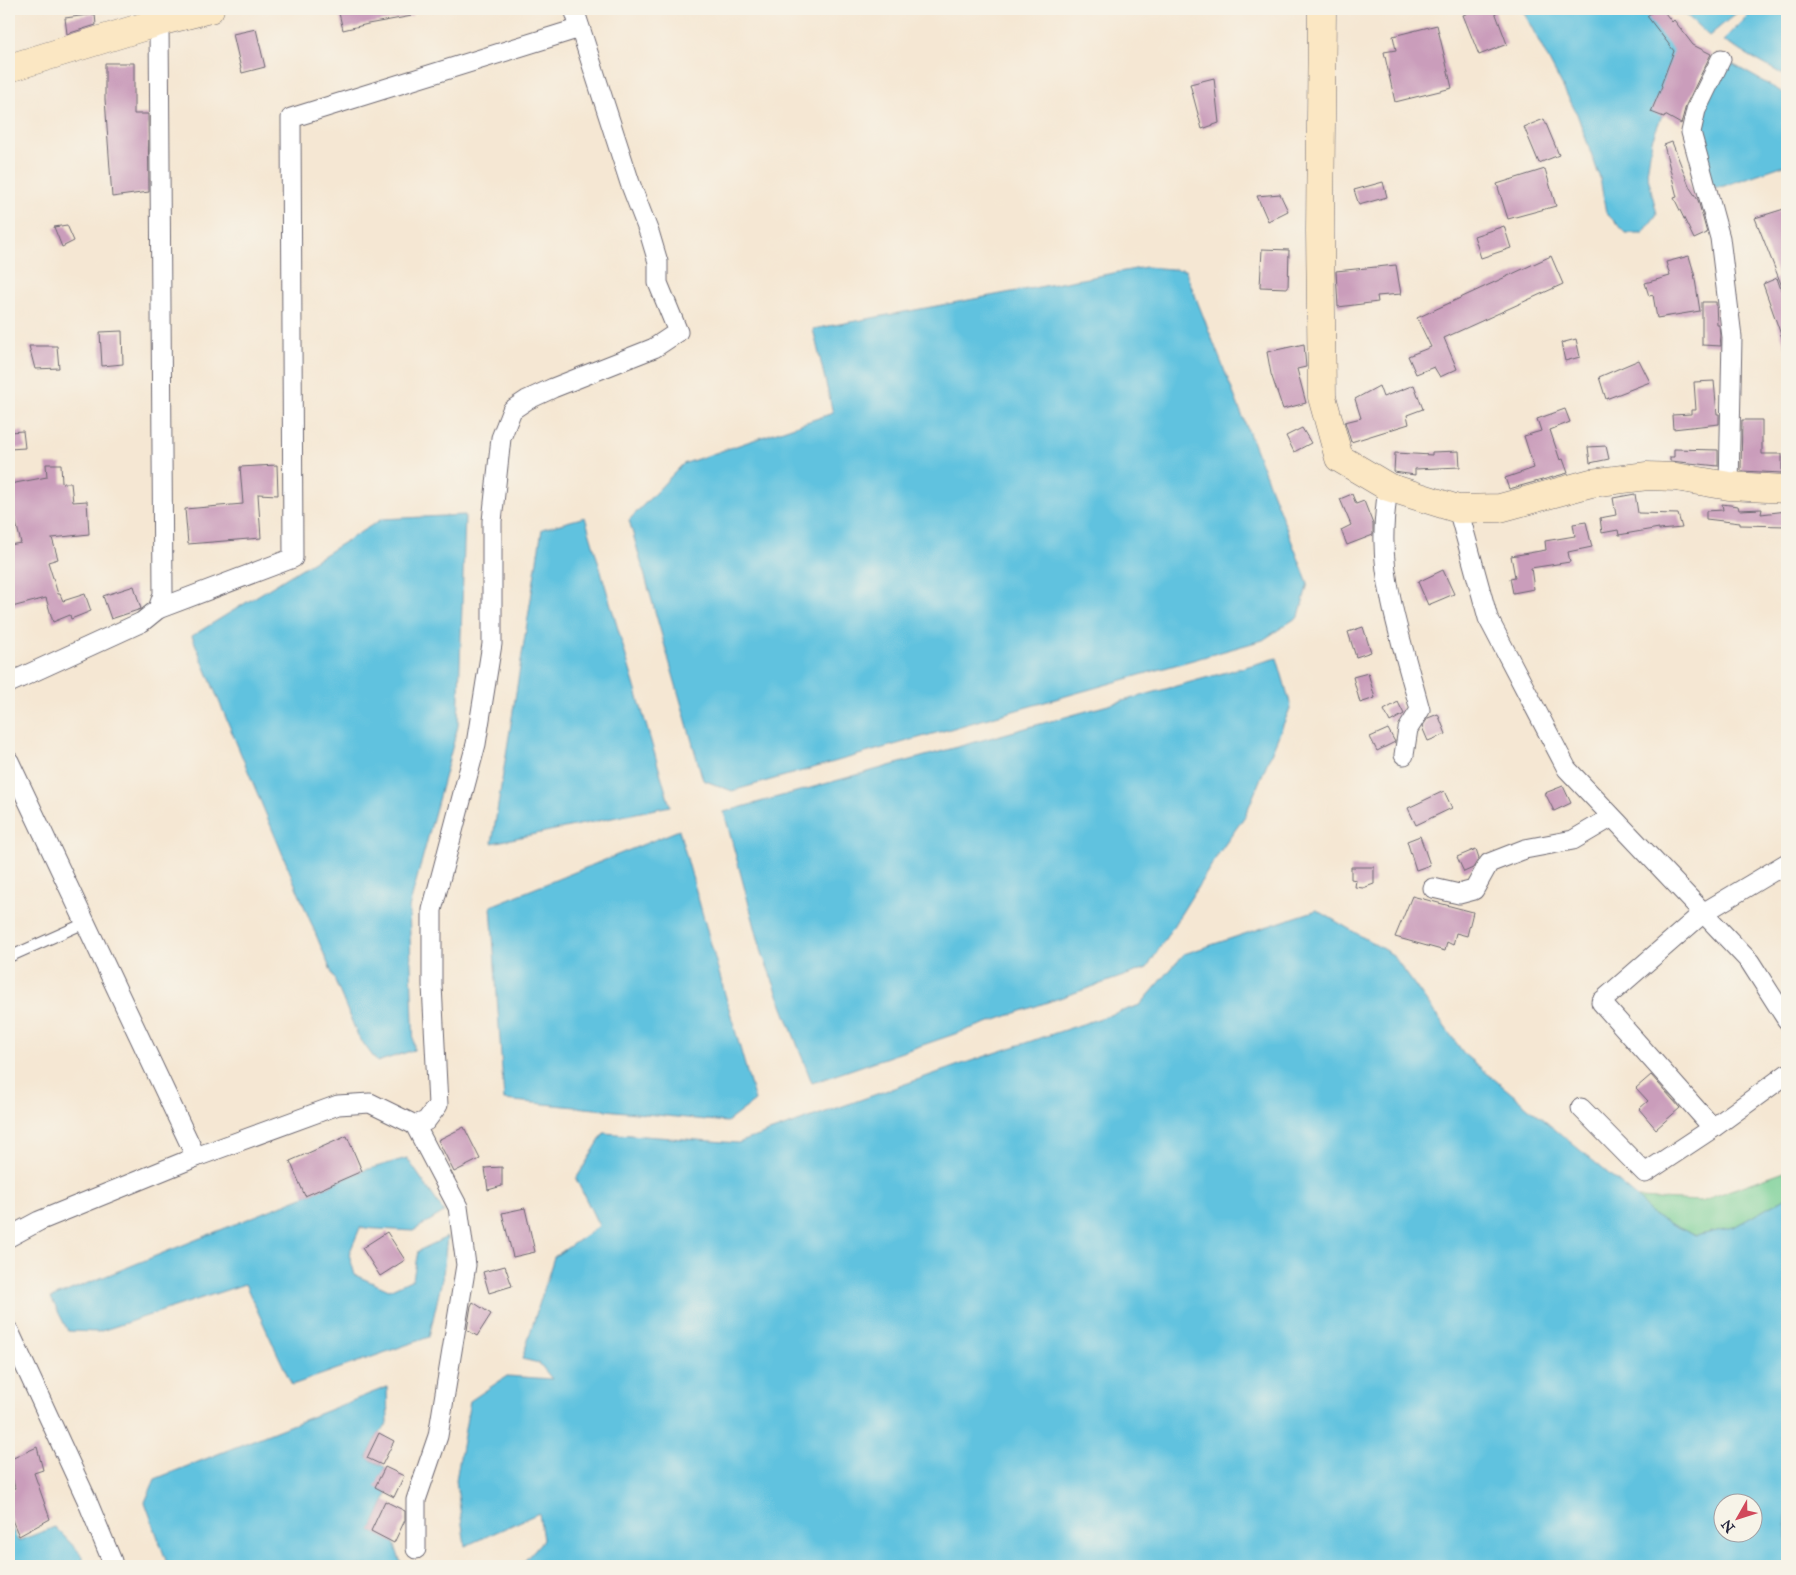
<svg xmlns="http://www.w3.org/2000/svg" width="1796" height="1575" font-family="'IM FELL Great Primer',serif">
<rect width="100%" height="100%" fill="#f7f3e8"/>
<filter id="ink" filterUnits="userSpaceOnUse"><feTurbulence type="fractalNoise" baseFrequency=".02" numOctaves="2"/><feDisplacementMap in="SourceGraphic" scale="10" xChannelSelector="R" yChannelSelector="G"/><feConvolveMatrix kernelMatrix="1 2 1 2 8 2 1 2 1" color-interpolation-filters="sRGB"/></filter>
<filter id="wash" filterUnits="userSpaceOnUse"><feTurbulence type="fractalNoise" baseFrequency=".0096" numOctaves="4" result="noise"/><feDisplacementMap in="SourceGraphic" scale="20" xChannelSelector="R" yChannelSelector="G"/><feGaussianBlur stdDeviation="1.12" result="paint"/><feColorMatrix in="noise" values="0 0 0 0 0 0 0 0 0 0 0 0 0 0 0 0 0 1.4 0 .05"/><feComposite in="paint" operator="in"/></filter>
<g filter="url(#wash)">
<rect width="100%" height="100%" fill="#f5e7d3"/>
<path fill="#76cf95" stroke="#4c7868" d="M1787,1170v27l-53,30 -38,9 -44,-21 -14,-17 63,3z"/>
<g fill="#60c2df" stroke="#41728d" fill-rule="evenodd">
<path d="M1522,9h139l26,34 -7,27 -28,70 -5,33 10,41 -14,19h-17l-20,-20 -6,-35 -23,-64z"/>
<path d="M1680,9h55l5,1 -31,26z"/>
<path d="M1755,9h32v68l-64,-36z"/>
<path d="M1725,60l62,35v69l-69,24 -12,-5 -12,-57z"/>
<path d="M1146,267l39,3 123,313 -9,33 -36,24 -531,151 -29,-11 -74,-260 54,-56 150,-51 -20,-84z"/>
<path d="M465,515l-7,211 -49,182 5,142 -37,12 -19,-26 -166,-400 190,-117z"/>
<path d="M585,517l85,289 -178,37 50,-314z"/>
<path d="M1277,658l14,48 -46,110 -26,37 -72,115 -335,115 -50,-130 -38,-141z"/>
<path d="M679,830l76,271 -28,21 -223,-22 -13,-194z"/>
<path d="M1317,910l76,45 72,100 173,143 14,17 44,21 38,-9 53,-30v369h-1267l23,-26 -4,-27 -74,33 -9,-66 14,-79 37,-25 45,3 -13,-16 -17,-4 32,-102 45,-31 -23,-47 28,-46 134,10 224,-79 178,-59 44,-51zM1724,1502h30v30h-30z"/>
<path d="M407,1158l37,54 -31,19 -53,-3 -11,26 6,21 34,15 24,-11 5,-28 29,-14 -4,38 -14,62 -137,48 -47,-101 -147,48 -30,-1 -17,-33 254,-102 57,-25z"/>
<path d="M387,1387l1,36 -9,10 -12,25 18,9 -9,20 12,6 -17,38 23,12 8,23h-234l-23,-64 10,-23z"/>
<path d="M9,1523l9,18 37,-14 28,29v10h-74z"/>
</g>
<g id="blocks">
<g fill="#ca9dbb">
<path d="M338,9h74v7l-44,8 -25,6z"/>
<path d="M1477,9h17l13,35 -28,11 -16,-40z"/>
<path d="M1656,9h6l10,13 2,-2 19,25 18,9 -25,51 -5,19 -16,-9 -1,2 -13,-5 11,-26 -1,-1 13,-34 -27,-35z"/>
<path d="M95,14l1,11 -29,9 -2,-16z"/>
<path d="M1437,25l15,63 -57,14 -11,-50 12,-2 -3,-14z"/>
<path d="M256,29l9,38 -23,6 -9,-39z"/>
<path d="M105,63h29v51h14l1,78 -37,5 -7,-98z"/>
<path d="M1214,78l5,45 -17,6 -12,-45z"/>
<path d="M1544,119l15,36 -20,8 -15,-36z"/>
<path d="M1672,142l18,46 8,12 9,33 -13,6 -20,-41 3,-1 -13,-52z"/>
<path d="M1545,169l11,37 -48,13 -11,-35z"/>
<path d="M1383,182l4,15 -28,8 -5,-15z"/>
<path d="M1280,194l8,17 -20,10 -11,-25z"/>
<path d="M1784,209l3,10v80l-32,-81z"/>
<path d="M67,225l7,16 -12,6 -8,-20z"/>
<path d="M1504,226l7,22 -30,10 -7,-22z"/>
<path d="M1262,249l27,1 -1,38 -28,-1z"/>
<path d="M1551,256l12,28 -119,54 13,31 -17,8 -6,-10 -18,7 -8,-18 23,-9 -14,-29z"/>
<path d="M1689,256l5,17 6,38 -43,7 -4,-23 -4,1 -4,-13 25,-7 -4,-14z"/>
<path d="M1396,265l5,29 -24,2 1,6 -40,5 -2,-36z"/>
<path d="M1777,278l10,29v38l-2,1 -22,-62z"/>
<path d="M1702,302h14l1,23h2l2,21 -19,-1z"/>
<path d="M122,331l1,33 -21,2 -2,-34z"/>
<path d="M1576,339l4,18 -15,4 -4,-18z"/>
<path d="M1304,344l2,23 -9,2 9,34 -23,6 -12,-35 -4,-22z"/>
<path d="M29,346h28l2,22 -24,1z"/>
<path d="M1639,360l11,22 -44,17 -7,-22z"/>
<path d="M1714,381l3,33h2v10l-46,5 -1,-14 19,-1v-4h5l-2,-28z"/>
<path d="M1414,385l9,24 -16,6 2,9 -58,18 -6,-20 16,-4 -6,-19 24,-13 4,11z"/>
<path d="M1565,409l5,13 -20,8 10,30 3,-1 5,14 -59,16 -4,-11 29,-10 -10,-32 17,-5 -4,-12z"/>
<path d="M1742,420h20v34h20v19l-41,-2z"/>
<path d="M1302,428l9,15 -17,9 -8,-16z"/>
<path d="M23,431l2,17 -16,1v-17z"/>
<path d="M1606,446l3,13 -19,4 -2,-16z"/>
<path d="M1674,449l44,1v16l-48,-5v-4h4z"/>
<path d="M1459,451l1,16 -45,2v6l-21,-3 1,-19 37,2v-3z"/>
<path d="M46,464h15l1,19h9l2,19 14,-1 2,33 -37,4 6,21 -10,3 10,32h2l3,7 22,-7 6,17 -20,8 -1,-4 -17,7 -7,-24 -34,9 -3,-13v-49l12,-2 -9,-37 -3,2v-18l2,-1 -1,-5 37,-7z"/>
<path d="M277,465l1,30 -20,-1 3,44 -73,6 -3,-35 58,-5 -3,-37z"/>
<path d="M1352,494l4,10 8,-3 9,23v11l-26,10 -6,-15 10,-5 -11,-26z"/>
<path d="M1635,494l3,19 40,1 4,14 -23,2v-2l-40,7 -1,-5 -16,3 -2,-15 16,-3 -3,-17z"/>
<path d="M1722,504l16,2 1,4 23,-1 -1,5 26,-3v15l-47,-1v-2l-34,-4v-8l17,-1z"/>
<path d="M1586,522l6,25 -24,5 2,10 -39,6 3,21 -21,4 -3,-15 5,-1 -4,-21 35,-6 -1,-9 30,-5 -2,-12z"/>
<path d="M1443,570l11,24 -26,11 -10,-23z"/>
<path d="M134,586l7,23 -30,10 -8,-23z"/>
<path d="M1363,627l8,25 -15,5 -8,-25z"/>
<path d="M1368,673l7,25 -15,5 -7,-26z"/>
<path d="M1398,702l6,12 -14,8 -6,-12z"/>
<path d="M1438,714l8,20 -18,7 -6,-14 6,-9z"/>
<path d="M1388,729l7,13 -18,9 -7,-14z"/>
<path d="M1563,786l8,17 -17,8 -9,-18z"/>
<path d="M1444,791l8,17 -36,17 -8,-17z"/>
<path d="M1420,836l10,29 -14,5 -9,-29z"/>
<path d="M1476,849l3,9 -6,10 -9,4 -7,-15z"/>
<path d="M1351,867h23v17l-11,4 -8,-1 1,-7 -5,-1z"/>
<path d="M1412,896l61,16 -6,24 -11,-3 -3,12 -6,-3 -2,9 -50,-14z"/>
<path d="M1651,1075l29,33 -24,21 -17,-20 9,-8 -12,-13z"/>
<path d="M464,1127l16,32 -26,13 -16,-32z"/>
<path d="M347,1136l15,35 -57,25 -15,-35z"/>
<path d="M502,1167v19l-14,4 -3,-22z"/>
<path d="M525,1208l10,44 -22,5 -11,-44z"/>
<path d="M387,1232l18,28 -25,16 -18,-28z"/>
<path d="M505,1266l7,20 -23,7 -6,-21z"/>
<path d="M473,1302l18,12 -14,22 -10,-6 4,-24z"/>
<path d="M379,1433l15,8 -12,24 -15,-7z"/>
<path d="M37,1447l6,23 -9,3 16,46 -31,17 -10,-23v-22l6,-3 -6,-23v-5z"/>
<path d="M385,1467l19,9 -10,21 -19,-10z"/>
<path d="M385,1501l20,10v9l-11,23 -23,-12z"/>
</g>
</g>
</g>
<g filter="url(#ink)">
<use href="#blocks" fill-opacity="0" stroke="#6c6770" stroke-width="1"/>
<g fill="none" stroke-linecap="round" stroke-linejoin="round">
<g stroke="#6c6770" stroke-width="12">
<path id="lane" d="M9,957l76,-34"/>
</g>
<g stroke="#6c6770" stroke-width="21">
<g id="street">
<path d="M1721,59l-25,51 -5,22 29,106 12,99 -3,149"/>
<path d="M1388,487c-2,16 -4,31 -4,46 -2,55 22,123 36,177l-12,19 -4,26"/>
<path d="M1458,509l30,109 79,151 183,193 37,58"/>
<path d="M158,609l135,-51 -2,-440 289,-90"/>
<path d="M9,683l133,-61 16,-13 5,-15 -4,-572"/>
<path d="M9,761l187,396 -157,64 -30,16"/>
<path d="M1433,888l26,6 15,-4 15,-27 36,-14 48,-9 39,-23"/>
<path d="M1581,1108l64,65 68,-45 74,-54"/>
<path d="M415,1125l11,-4 12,-16 -6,-120v-75l44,-166 16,-100v-123l9,-83 11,-28 15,-10 26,-12 101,-40 24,-16 -20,-49v-21l-8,-27 -20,-52 -56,-174"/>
<path d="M1713,1128l-112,-126 102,-89 84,-50"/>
<path d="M196,1157l142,-52 32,-2 45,22 43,82 8,58 -28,171 -22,64v49"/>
<path d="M9,1331l77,167 26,63v5"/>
</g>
</g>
<g stroke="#6c6770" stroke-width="29">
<g id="secondary">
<path d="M1322,9l-2,222 2,166 17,61 49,29 70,22 42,-1 91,-25 56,-7 29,1 53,9 58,3"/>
<path d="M9,68l150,-46 51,-13"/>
</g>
</g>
<use href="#lane" stroke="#fff" stroke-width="10"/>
<use href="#street" stroke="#fff" stroke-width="19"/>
<use href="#secondary" stroke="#fbe7c3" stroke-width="28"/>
</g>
</g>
<rect width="1796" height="1575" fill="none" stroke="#f7f3e8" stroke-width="30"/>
<g transform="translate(1738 1518) rotate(231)"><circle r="24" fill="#f7f3e8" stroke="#a29fa3"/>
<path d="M0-4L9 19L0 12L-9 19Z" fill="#d1495b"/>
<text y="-8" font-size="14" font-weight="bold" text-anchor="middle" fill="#22223b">N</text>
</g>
</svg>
